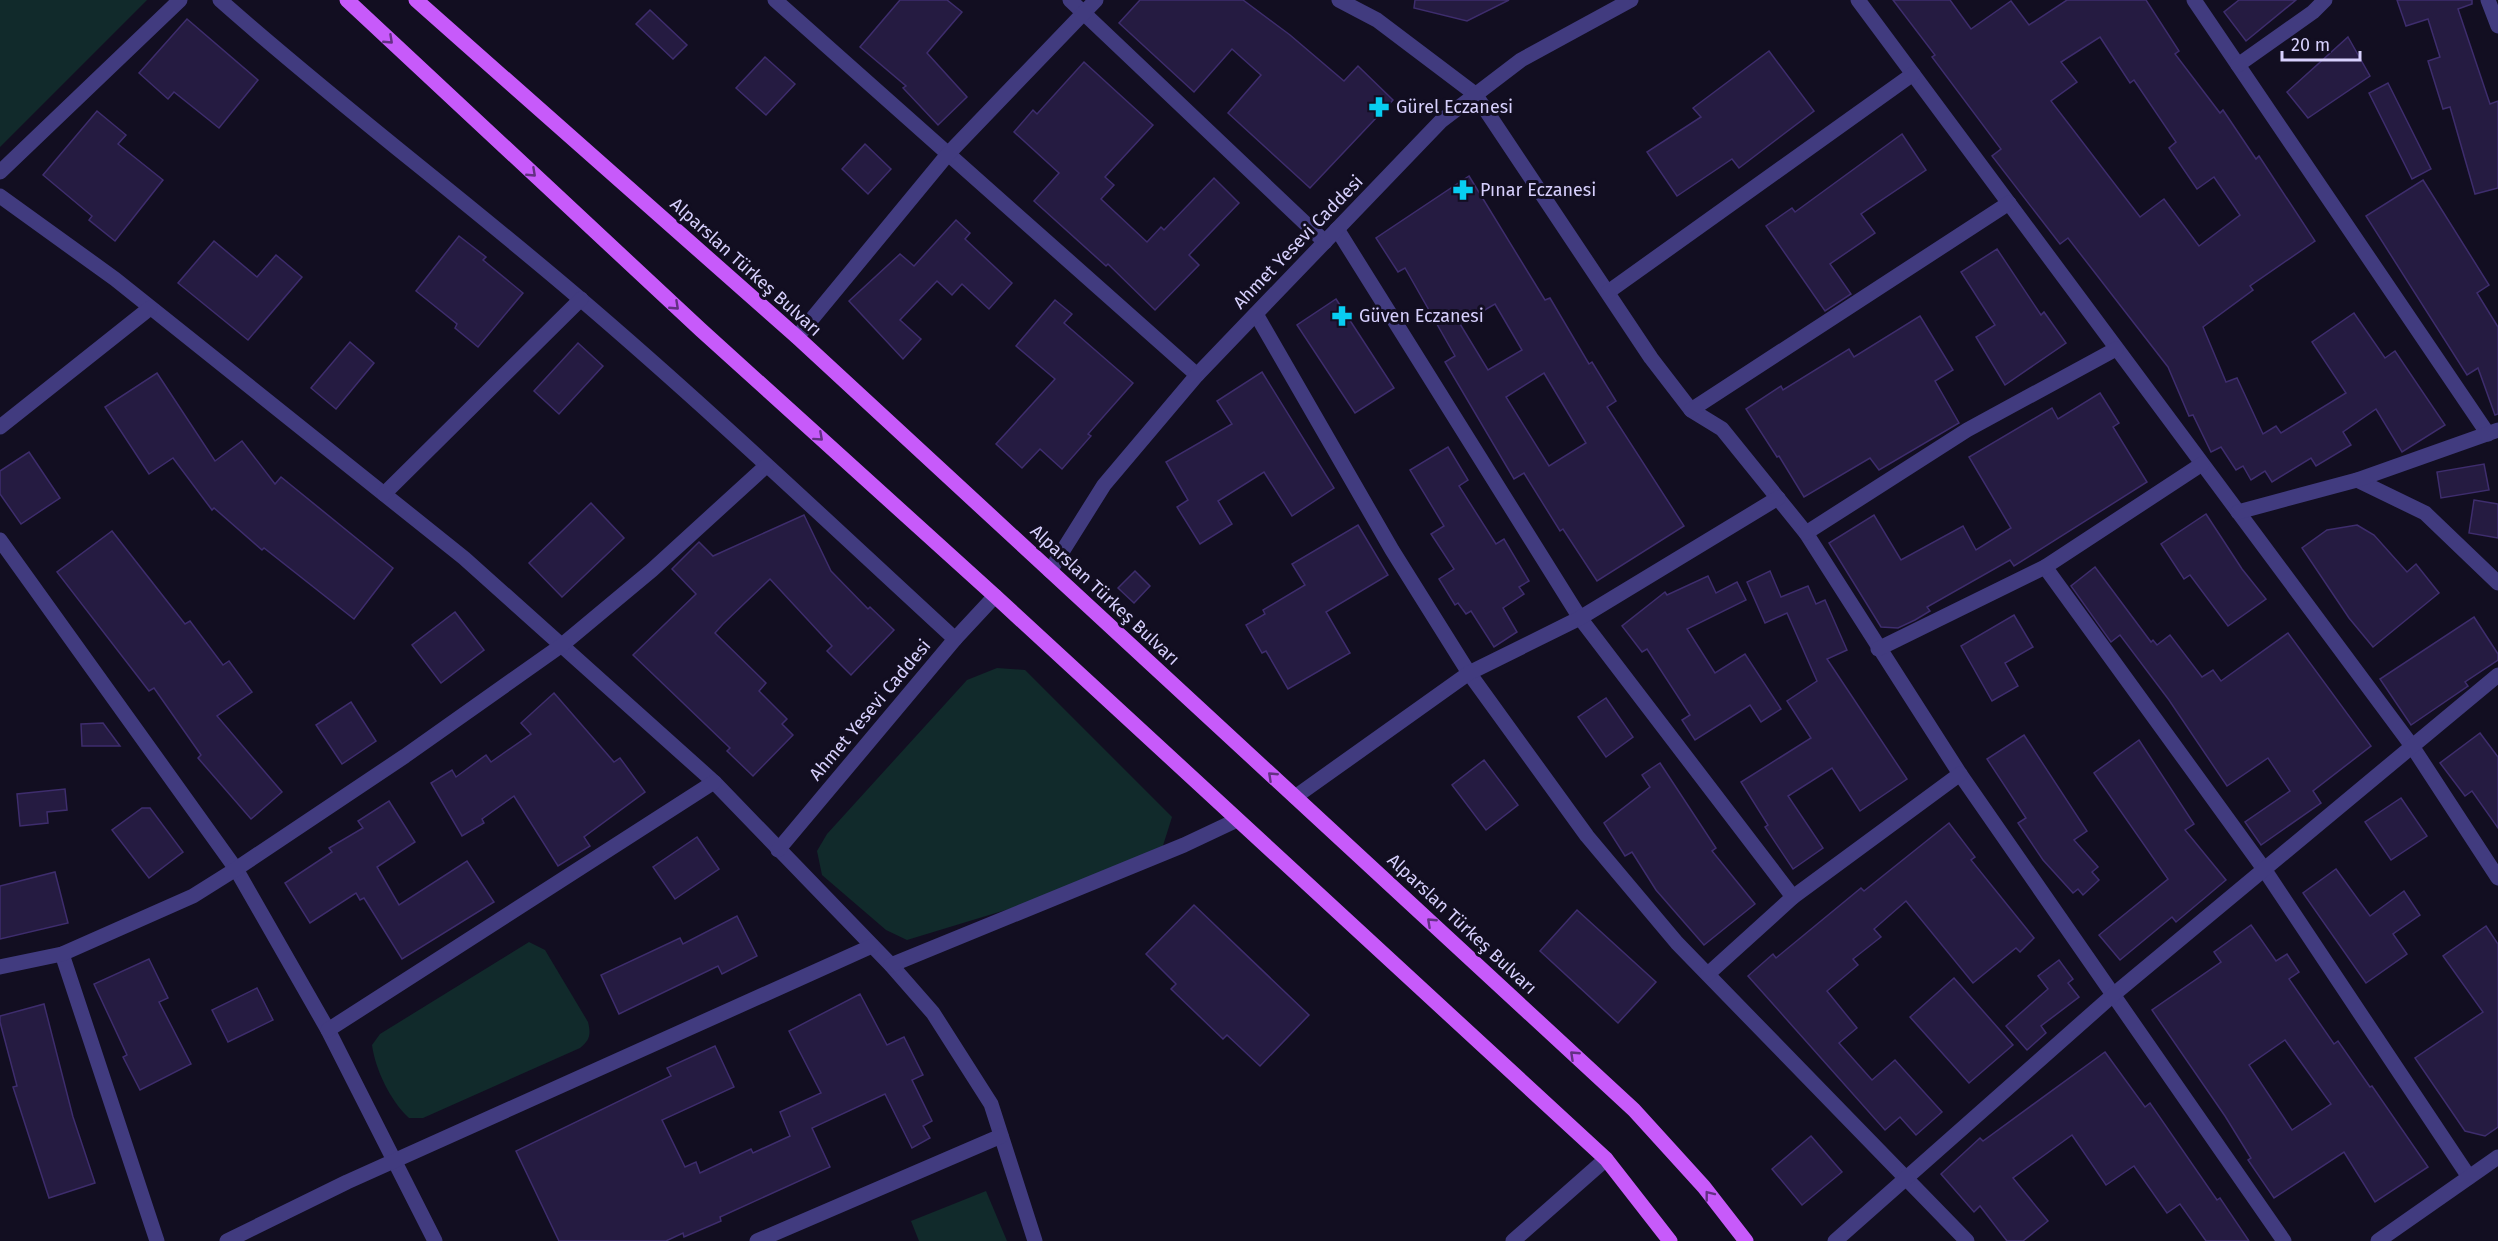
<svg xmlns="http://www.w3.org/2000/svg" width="2498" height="1241" font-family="'Fira Sans',sans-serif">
<rect width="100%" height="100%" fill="#120e21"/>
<g fill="#112a2b">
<path d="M0,0h147l-147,147z"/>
<path d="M997,668l28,2 147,147 -11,35 -24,18 -230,70 -21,-10 -64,-55 -5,-24 10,-17 140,-154z"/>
<path d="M529,942l16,8 43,72c3,12 2,18 -8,26l-157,70h-14c-18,-16 -34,-49 -37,-73l8,-11z"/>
<path d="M986,1191l21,50h-88l-8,-20z"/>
</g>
<g fill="#251b41" stroke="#3e2d6d" stroke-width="1.5" fill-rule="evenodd">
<path d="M900,0h47l15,12 -35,41 40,44 -29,28 -35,-37 3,-2 -46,-39z"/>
<path d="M1140,0h103l47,35 54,46 14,-15 35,34 -83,88 -82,-75 33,-38 -29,-26 -38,43 -75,-69z"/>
<path d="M1415,0h94l-42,21 -53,-13z"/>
<path d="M1893,0h57l21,29 40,-28 18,24 38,-25h79l33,51 -4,3 45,59 3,-3 33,49 3,-3 56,85 -65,45 3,4 -50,37 23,55 11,-4 26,56 13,-8 5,7 65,-40 -34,-51 42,-29 31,45 10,-7 50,74 -43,27 -26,-43 -33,23 8,13 -35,21 -5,-8 -39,24 -7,-11 -14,9 -8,-14 -7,4 -15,-23 -10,5 -18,-37 -4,1 -21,-49 -100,-129 -8,6 -68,-88 9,-7 -69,-92 3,-2zM2100,37l30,46 4,-3 42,62 -7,6 28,41 17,-12 26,38 -41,31 -35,-47 -24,18 -89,-116 26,-19 -16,-20z"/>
<path d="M2239,0h57l-50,41 -22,-29z"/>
<path d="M2397,0h75v4l-14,5 32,95 8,-3v87l-23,6 -25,-87 -7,2 -15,-48 12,-4 -12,-38 -22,7z"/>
<path d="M650,10l37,35 -14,14 -37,-35z"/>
<path d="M187,19l71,61 -39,48 -45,-36 -6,7 -29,-26z"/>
<path d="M2348,37l22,39 -62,42 -21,-26z"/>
<path d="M1769,51l45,60 -75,57 -7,-9 -55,37 -30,-44 54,-35 -8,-9z"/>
<path d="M765,57l30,27 -29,31 -30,-27z"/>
<path d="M1084,62l69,63 -48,52 9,8 -13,14 46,43 14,-15 3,3 50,-52 25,25 -50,52 10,10 -44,45 -47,-46 -2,2 -72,-65 25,-28 -45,-41 19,-22 4,4z"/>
<path d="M2388,83l43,86 -19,10 -43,-86z"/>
<path d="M97,111l29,24 -8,9 45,36 -48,61 -26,-21 3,-4 -49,-41z"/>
<path d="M1902,134l24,36 -65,44 14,19 -45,31 21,30 -26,17 -59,-85 26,-18 3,4z"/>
<path d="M865,144l26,25 -23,25 -26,-25z"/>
<path d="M1469,176l76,124 5,-2 39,66 3,-2 24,39 -9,6 77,119 -87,55 -34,-52 -3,2 -36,-58 -10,6 -69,-117 10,-6 -50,-88 -7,4 -22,-34zM1495,304l27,46 -34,20 -28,-46zM1544,373l42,70 -37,23 -43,-69z"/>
<path d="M2423,180l66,105 -12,8 21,34v87l-3,1 -17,-47 -11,7 -101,-159z"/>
<path d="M956,220l14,13 -5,6 47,44 -23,26 -27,-25 -10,11 -15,-14 -37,39 21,19 -18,20 -54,-58 51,-47 14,12z"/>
<path d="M459,236l27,21 -3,3 40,33 -45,54 -23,-19 2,-4 -41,-33z"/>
<path d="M214,241l43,36 19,-22 26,22 -54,63 -70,-57z"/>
<path d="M1997,249l44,66 3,-3 22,31 -61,42 -29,-48 19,-12 -34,-53z"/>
<path d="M1336,299l58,89 -39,25 -58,-88z"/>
<path d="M1055,300l17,14 -8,9 69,60 -45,51 3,2 -29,33 -22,-20 -18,19 -26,-24 59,-65 -39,-33z"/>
<path d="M1920,316l33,54 -18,11 24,42 -80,47 -9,-12 -66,39 -25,-41 -2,1 -31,-48 35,-23 2,4 66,-41 5,8z"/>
<path d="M350,342l24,21 -38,46 -25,-21z"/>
<path d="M578,343l25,23 -44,48 -25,-23z"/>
<path d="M1262,372l72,116 -42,28 -28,-44 -46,29 14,23 -32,20 -23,-37 11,-7 -22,-38 66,-38 -15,-23z"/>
<path d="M157,373l58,88 27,-20 33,43 6,-7 112,91 -39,51 -90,-71 -2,2 -48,-42 -2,2 -39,-52 -24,16 -44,-67z"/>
<path d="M2100,393l19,30 -6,4 34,55 -133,84 -4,-6 -83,47 3,4 -15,9 -17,8 -17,-1 -52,-84 45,-28 27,45 62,-34 13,24 35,-22 -42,-71 83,-49 6,11z"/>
<path d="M1448,447l20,33 -9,6 37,58 8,-5 25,42 -10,6 5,7 -21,14 14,24 -23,15 -23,-36 -5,3 -8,-11 -3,2 -16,-26 15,-10 -23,-35 13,-8 -34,-56z"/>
<path d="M29,452l31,46 -39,26 -21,-30v-23z"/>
<path d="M2484,464l5,26 -48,8 -4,-26z"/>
<path d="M2474,500l24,4v34l-29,-5z"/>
<path d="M591,503l33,35 -62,59 -33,-34z"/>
<path d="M2206,514l36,55 24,30 -38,27 -38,-51 -6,4 -23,-35z"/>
<path d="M804,515l27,56 37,38 2,-2 24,23 -43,45 -24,-24 5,-5 -62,-67 -47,45 -8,9 51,50 -7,8 28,28 -5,5 11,11 -40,41 -26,-25 3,-3 -97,-93 63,-61 -24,-25 27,-27 14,14z"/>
<path d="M1358,525l30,50 -62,37 24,41 -62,36 -22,-38 -4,2 -16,-28 19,-11 -2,-4 42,-25 -13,-21z"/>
<path d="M2357,525l17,10 33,37 9,-8 23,29 -66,54 -24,-29 -47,-70 25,-18z"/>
<path d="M112,531l73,93 5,-3 33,44 6,-4 23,31 -35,24 65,76 -31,27 -53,-61 3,-3 -47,-67 -5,3 -92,-119z"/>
<path d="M2095,567l56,75 2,-2 4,5 13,-10 32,42 11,-7 8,11 67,-48 83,113 -58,45 8,12 -60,42 -16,-23 45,-31 -22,-33 -41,28 -58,-86 -49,-65 -9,7 -40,-56z"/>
<path d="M1135,571l15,15 -16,17 -16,-15z"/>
<path d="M1770,571l11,26 27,-11 8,18 9,-4 22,50 -20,9 80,120 -47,32 -28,-43 -44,28 35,52 -30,21 -28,-42 3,-2 -27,-43 70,-44 -24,-37 30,-20 -30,-68 -22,10 -18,-41z"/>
<path d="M1708,576l8,17 21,-11 9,18 -59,29 28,44 30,-19 36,55 -20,13 -11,-17 -55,35 -13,-20 8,-5 -43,-66 -5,3 -20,-26 43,-34 2,3z"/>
<path d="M455,612l29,38 -43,33 -29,-38z"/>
<path d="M2014,615l19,32 -28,16 13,23 -26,15 -31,-55z"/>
<path d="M2474,617l24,37v6l-33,22 3,4 -57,39 -31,-46z"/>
<path d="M554,693l60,69 6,-4 25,34 -61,45 6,9 -32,20 -44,-70 -32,23 2,4 -22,13 -31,-53 21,-13 4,7 30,-22 5,7 40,-28 -10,-11z"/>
<path d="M1606,698l27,39 -27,20 -28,-40z"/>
<path d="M351,702l25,39 -34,23 -26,-39z"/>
<path d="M103,723l17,23h-38l-1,-22z"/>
<path d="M2480,733l18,24v71l-26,-37 -7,5 -25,-33z"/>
<path d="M2024,735l63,96 -13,9 24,27 -6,5 7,8 -16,15 -5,-6 -5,4 -30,-33 -25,-37 8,-5 -39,-59z"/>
<path d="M2139,740l55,84 -9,6 41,50 -50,42 -4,-5 -52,43 -21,-25 69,-56 -74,-106z"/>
<path d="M1484,760l34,45 -32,25 -34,-45z"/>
<path d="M1660,763l56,85 -4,3 43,53 -51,41 -48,-55 -24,-38 -7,4 -21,-33 46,-36 -8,-12z"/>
<path d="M65,789l2,21 -20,2 1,11 -28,3 -3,-32z"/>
<path d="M2401,798l26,38 -36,24 -26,-38z"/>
<path d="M389,801l26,41 -38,25 22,38 68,-44 27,41 -92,57 -38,-61 -4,2 -4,-7 -46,30 -25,-40 47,-31 -3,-4 34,-20 -5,-7z"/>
<path d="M142,808h8l33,44 -34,26 -37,-48z"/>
<path d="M1949,823l26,34 -4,3 63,78 -14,14 -4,-4 -43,35 -67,-82 -32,28 7,8 -28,22 5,6 -31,26 30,37 -18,15 33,37 23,-20 47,52 -26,23 -16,-18 -15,13 -137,-154 25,-22 3,4 85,-70 3,3z"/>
<path d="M697,837l22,32 -44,30 -22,-32z"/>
<path d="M2336,869l34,47 34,-25 16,24 -27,19 14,20 -41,29 -63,-90z"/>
<path d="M55,872l13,51 -68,16v-53z"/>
<path d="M1194,905l115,110 -49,51 -33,-31 -4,4 -52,-50 5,-5 -30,-30z"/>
<path d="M1577,910l79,72 -38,41 -78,-72z"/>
<path d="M737,916l20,40 -35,18 -4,-8 -99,48 -18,-39 79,-37 3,6z"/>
<path d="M2251,925l25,36 11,-7 12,18 -10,7 45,65 4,-3 32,46 2,-1 56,81 -53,35 -31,-50 -70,46 -26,-38 3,-2 -26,-42 -73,-106 69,-48 -7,-10zM2285,1040l46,64 -39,26 -43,-65z"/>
<path d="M2486,926l12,18v183l-13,9 -20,-5 -50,-73 68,-46 -40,-56z"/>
<path d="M149,959l19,39 -9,4 32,62 -51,26 -17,-33 4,-2 -33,-71z"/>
<path d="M2059,960l14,19 -5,4 11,14 -38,29 5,7 -19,17 -21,-24 42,-37 -10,-13z"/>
<path d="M1954,978l59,67 -44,38 -59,-66z"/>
<path d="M257,988l16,32 -45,22 -16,-32z"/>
<path d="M860,994l27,51 17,-8 19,38 -11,5 20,41 -9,5 7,12 -18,10 -27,-54 -73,34 18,39 -110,50 1,4 -37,16 -1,-4 -17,8h-107l-43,-90 155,-75 -4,-8 48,-22 19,41 -72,33 23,47 11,-5 4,11 51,-24 2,4 37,-17 -10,-24 41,-19 -32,-62z"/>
<path d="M44,1004l29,113 22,66 -46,15 -36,-111 4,-1 -17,-64v-6z"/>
<path d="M2105,1052l40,55 5,-4 67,97 3,-2 29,43h-43l-26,-37 -13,9 -33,-47 -28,19 -34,-50 -59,43 35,43 -25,20h-16l-27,-35 -6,6 -33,-38 39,-36 3,3z"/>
<path d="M1811,1136l31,36 -40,33 -30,-36z"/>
</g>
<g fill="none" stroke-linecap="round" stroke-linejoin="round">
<g stroke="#413b7f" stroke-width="15">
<path d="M220,0c116,103 240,196 358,297 129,110 252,227 377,342"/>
<path d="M775,0l422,375"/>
<path d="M1070,0l255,242"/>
<path d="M1339,0l38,20 98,74 176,264 40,52 31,19 84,104 154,241 324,467"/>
<path d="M1858,0l554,746 86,132"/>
<path d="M2194,0l294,434"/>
<path d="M2488,0l10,26"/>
<path d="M2238,65l75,-53 12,-12"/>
<path d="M0,172l180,-172"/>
<path d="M0,196l115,83 349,279 250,224 177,183 42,48 58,91 44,137"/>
<path d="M1337,229l243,389 213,279"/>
<path d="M1608,292l305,-218"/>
<path d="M1256,314l136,236 77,123 118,163 90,107 290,298"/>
<path d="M797,337l151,-183 148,-154"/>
<path d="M1691,410l318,-207"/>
<path d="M0,427l150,-119"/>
<path d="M2357,480l68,33 73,70"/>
<path d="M384,494l197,-195"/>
<path d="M2238,512l119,-32 141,-50"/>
<path d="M1806,533l161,-103 149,-81"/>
<path d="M0,540l236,329 92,161 107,211"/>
<path d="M2045,567l219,302 205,308"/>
<path d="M1050,571l54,-86 93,-110 244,-254 80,-61 110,-60"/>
<path d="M1878,649l167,-82 157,-103"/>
<path d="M1295,797l174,-124 111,-55 198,-120"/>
<path d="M778,850l177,-211 40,-43"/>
<path d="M62,954l95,287"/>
<path d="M891,965l293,-120 53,-25"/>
<path d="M0,967l62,-13 131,-58 43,-27 169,-113 157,-111 90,-75 114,-104"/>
<path d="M1708,974l85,-77 167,-123"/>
<path d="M328,1030l386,-248"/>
<path d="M227,1241l120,-59 525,-236"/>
<path d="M757,1241l244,-105"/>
<path d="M1513,1241l93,-82"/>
<path d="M1835,1241l278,-246 385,-320"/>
<path d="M2378,1241l120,-84"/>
</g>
<g stroke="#c75afa" stroke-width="15">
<path d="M347,0l354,330 294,266 611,563 64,82"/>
<path d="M416,0l381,337 837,773 70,77 42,54"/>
</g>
</g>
<defs><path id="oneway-chevron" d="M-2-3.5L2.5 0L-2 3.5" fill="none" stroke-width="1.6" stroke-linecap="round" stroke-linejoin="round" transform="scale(1.5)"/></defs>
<g stroke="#633083">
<use href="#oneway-chevron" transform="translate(389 40) rotate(43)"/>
<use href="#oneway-chevron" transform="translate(532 173) rotate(43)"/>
<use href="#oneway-chevron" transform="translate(675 306) rotate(43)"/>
<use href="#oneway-chevron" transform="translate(819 437) rotate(42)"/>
<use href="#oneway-chevron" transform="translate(1272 776) rotate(-137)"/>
<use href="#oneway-chevron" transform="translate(1431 922) rotate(-137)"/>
<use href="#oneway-chevron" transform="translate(1574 1055) rotate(-137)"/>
<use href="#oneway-chevron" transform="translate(1709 1195) rotate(-128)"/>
</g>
<defs>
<g id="pharmacy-bare" transform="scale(1.62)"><path d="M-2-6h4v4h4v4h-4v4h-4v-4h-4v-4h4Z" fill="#08cdf1" stroke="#120e21" stroke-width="2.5" paint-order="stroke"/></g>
</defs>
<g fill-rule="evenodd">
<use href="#pharmacy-bare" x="1379" y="107"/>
<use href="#pharmacy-bare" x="1463" y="190"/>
<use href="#pharmacy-bare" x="1342" y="316"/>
</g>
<g text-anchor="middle" stroke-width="6" stroke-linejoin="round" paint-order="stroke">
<g font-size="18" fill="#d7d0fd" stroke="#120e21" text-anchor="start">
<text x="1396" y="113">Gürel Eczanesi</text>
<text x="1480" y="196">Pınar Eczanesi</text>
<text x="1359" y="322">Güven Eczanesi</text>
</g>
<g font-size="18" fill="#d7d0fd" stroke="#120e21">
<text transform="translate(1298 242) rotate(-46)" y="6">Ahmet Yesevi Caddesi</text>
<text transform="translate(746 267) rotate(42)" y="6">Alparslan Türkeş Bulvarı</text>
<text transform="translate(1105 595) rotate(43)" y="6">Alparslan Türkeş Bulvarı</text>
<text transform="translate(870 710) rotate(-50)" y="6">Ahmet Yesevi Caddesi</text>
<text transform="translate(1462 924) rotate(43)" y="6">Alparslan Türkeş Bulvarı</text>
</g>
</g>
<path d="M2282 51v9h78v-9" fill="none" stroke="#d7d0fd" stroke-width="3"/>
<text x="2291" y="51" font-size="18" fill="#d7d0fd" stroke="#120e21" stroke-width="4.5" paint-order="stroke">20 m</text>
</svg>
